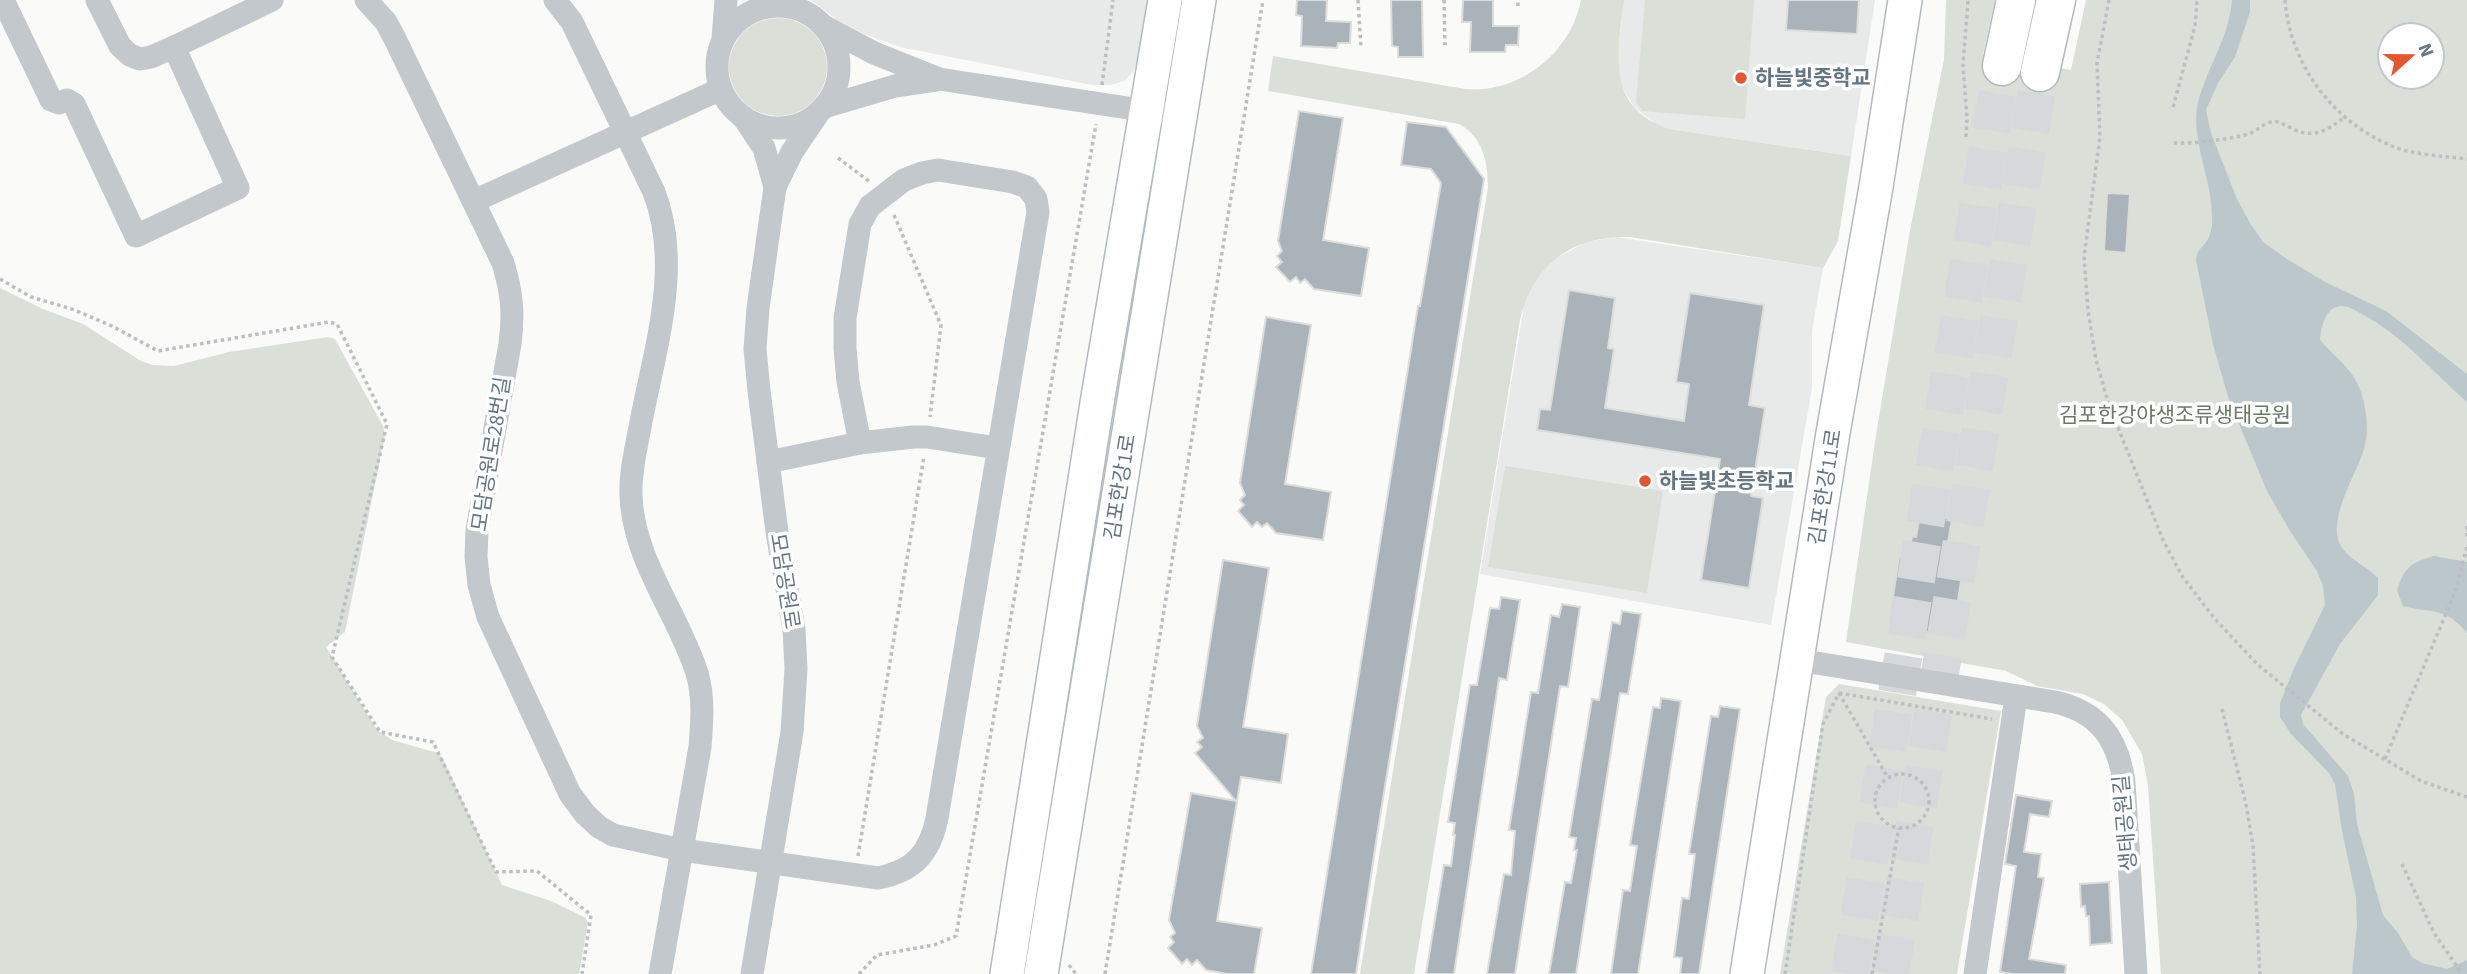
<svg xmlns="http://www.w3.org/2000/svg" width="2467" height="974" font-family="'Source Sans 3','Noto Sans KR',sans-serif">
<rect width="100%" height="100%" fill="#fafaf8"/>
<g fill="#e8e9e9">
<path d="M811,0h337l-9,55 -6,17 -9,9 -13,4h-19l-192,-38 -34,-12 -29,-15z"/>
<path d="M1624,0h251l-24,156 -182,-27 -13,-5 -21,-16 -15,-24 -3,-22z"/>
<path d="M1616,237l207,31 -11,63v57l-41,237 -291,-51 45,-275 16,-29 14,-11 31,-17z"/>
</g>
<g fill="#dadfd7" fill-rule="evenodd">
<path d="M1581,0h43c-6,54 -20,106 45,129l182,27 -13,85 -15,27 -193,-31c-58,-2 -97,27 -110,83l-106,654h-54l128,-787c0,-25 -5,-50 -29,-63l-191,-33 5,-35 192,33c54,5 106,-36 116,-89z"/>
<path d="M1645,0h109l-9,119 -102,-8 -7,-9z"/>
<path d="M1946,0h49l-12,54 88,16 15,-70h381v974h-306l-13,-188 -6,-32 -20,-34 -18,-16 -21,-10 -46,-8 -31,-15 -160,-29 30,-207 33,-199 35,-177zM2390,35h42v42h-42z"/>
<circle cx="778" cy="67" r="49"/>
<path d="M0,288l43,21 40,15 58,37 11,4 22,1 55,-14 99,-15 7,2 48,87 2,9 -39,192 -1,5 -19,15 51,83 15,10 46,13 4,4 60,128 49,16 35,17 2,5 -9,51h-579z"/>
<path d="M1505,466l158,25 -16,102 -159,-26z"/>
<path d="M1839,684l162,27 -44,263h-177l46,-277z"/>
</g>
<g fill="#bbc7cb">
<path d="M2232,0h18v12l-15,45 -17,26 -12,27 5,23 26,66 13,24 13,19 24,17 38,23 61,29 81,63v28c-35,-31 -63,-65 -105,-88 -6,-3 -13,-8 -20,-8 -17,0 -21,22 -22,34 12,14 27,24 36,41 10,18 14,48 8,68 -8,26 -35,67 -25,93 7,17 27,23 39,36v17l-38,49 -39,71 2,9 45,52 6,18 3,30 26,91 15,18 14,24 10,6 25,6 20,-9v14h-115l5,-48 -1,-29 -14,-66 -7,-47 -6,-11 -38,-39 -11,-17v-14l15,-37 30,-61 -2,-19 -6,-15 -27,-40 -23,-40 -38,-91 -16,-56 -17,-84c1,-10 5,-11 10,-18 5,-6 7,-18 6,-26 0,-36 -22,-78 -14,-113 9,-36 31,-65 34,-103z"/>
<path d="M2434,556l33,6v71c-22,-27 -34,-19 -64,-27l-6,-16c8,-23 13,-27 37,-34z"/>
</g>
<g fill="#aab3b9" stroke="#dcdcda" stroke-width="2">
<path d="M1297,0h30l-1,21 25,1 -1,21h-12l-1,5 -36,-2 1,-30 -6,-1z"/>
<path d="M1391,0h31l1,57h-25v-10l-6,-1z"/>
<path d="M1463,0h30v26h26l-1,19h-12l-1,7h-35l1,-30h-9z"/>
<path d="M1788,0h71l-2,34 -71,-4z"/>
<path d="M1299,111l44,7 -20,122 46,8 -8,48 -47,-7 -9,-10 -5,4 -4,-6 -6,5 -14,-15 6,-5 -5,-6 5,-5 -4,-10z"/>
<path d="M1407,122l39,5 38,52 -105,644 -23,151h-45l107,-668h2l21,-123 -10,-14 -30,-4z"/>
<path d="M2107,193l23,1 -4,59 -22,-2z"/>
<path d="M1569,290l46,8 -7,50 6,1 -9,59 79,13 5,-37 -13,-2 14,-89 74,12 -15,100 16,3 -14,88 12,2 -14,90 -48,-8 19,-121 -183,-29 3,-21 10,1z"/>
<path d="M1266,317l45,8 -26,159 46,8 -8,48 -47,-7 -9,-10 -5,4 -5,-5 -5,5 -14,-16 6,-6 -4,-5 5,-5 -5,-12z"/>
<path d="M1920,514l32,5 -4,24 7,2 -3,16 12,1 -10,65 -20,-4 -2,10 -24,-4 1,-10 -19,-3 9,-59 9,2 4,-23 4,1z"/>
<path d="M1223,560l46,8 -26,159 45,7 -7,49 -40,-6 -24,144 45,7 -8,46h-26l-22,-4 -9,-10 -5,5 -5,-6 -5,5 -14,-16 6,-6 -4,-5 5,-4 -6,-13 22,-127 45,8 -41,-48 7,-6 -5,-5 6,-4 -6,-12z"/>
<path d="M1501,597l19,3 -13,80 -8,-2 -45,296h-28l18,-109 7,1 4,-31h-2l2,-12 -7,-1 22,-137h7l13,-77 9,1z"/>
<path d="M1562,604l18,3 -12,80 -8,-1 -45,288h-28l17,-100 7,1 4,-44 -6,-1 22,-138 7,1 13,-78 8,2z"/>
<path d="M1622,611l19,3 -13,80 -8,-1 -44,281h-27l16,-92 6,1 6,-33h-3l2,-12 -7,-1 23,-138 7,1 13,-78 8,2z"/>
<path d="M1661,698l20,3 -43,273h-27l12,-84 7,1 7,-45 -7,-1 23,-138 7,1z"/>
<path d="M1720,706l20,3 -41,265h-19l2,-16 -8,-1 8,-59 7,1 6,-45h-6l22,-138 7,1z"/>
<path d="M2016,795l36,6 -3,16 -19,-3 -6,38 17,2 -3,23 6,1 -15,81 37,6 -1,9h-52l-13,-2 16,-106 -11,-2z"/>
<path d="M2109,882l3,61 -22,2 -1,-29h-3l-1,-10 -4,1 -1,-23z"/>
</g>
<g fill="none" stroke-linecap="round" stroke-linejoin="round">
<g stroke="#d5d9db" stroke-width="38" stroke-dasharray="38 19" stroke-linecap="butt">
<path d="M1850,974l152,-908"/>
<path d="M1890,974l150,-902"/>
</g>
<g stroke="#b3babf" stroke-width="36">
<g id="secondary">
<path d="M1007,974l91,-577 67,-397"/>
<path d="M1041,974l158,-974"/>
<path d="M1747,974l86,-541 43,-246 29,-187"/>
</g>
</g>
<g stroke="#b4b9bd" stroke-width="41">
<g id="highway">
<path d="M2002,66l14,-66"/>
<path d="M2040,72l16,-72"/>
</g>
</g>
<g stroke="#bbbfc2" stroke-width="3.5" stroke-dasharray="3.5 3.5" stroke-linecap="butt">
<path d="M1358,0l3,48"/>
<path d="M1444,0l1,45"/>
<path d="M2109,0l-12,63 3,74 -16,120 4,54 8,49 13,45 54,135 19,36 33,43 43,46 85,69 78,47 46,16"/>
<path d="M2285,0c5,64 47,121 107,146 20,9 53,10 75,13"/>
<path d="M1518,6v-6"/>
<path d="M1102,85l11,-85"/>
<path d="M2173,107l22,-81 2,-26"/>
<path d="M1966,137l1,-18 -4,-54 5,-65"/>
<path d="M2174,143c17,1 61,-4 77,-10 7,-3 12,-9 20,-11 8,-2 13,3 20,6 22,12 37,2 55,-12"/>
<path d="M838,158l32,24"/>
<path d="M894,215l47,110 -11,92"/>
<path d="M0,279l31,18 41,12 40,17 46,25 171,-29 8,2 50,100 -55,233 48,75 53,10 63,130 41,-1 54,44 -9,59"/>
<path d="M2467,526v14"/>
<path d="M1839,693l153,26"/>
<path d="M1839,693l49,85"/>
<path d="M2222,709l24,95 7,42 7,128"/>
<path d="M2385,759l70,-167 12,-45"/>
<circle cx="1902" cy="801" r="27"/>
<path d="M858,856l66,-400"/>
<path d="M2402,864l32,69 28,41"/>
<path d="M1069,965l7,9"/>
<path d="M859,974l18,-19 57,-10 22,-9 140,-812"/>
<path d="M1105,974l158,-974"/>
<path d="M1785,974l38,-250 16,-31"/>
<path d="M1872,974l27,-146"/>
</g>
<g stroke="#c3c8cc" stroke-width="23">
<path d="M3,0l48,100 8,3 8,-3 7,4 62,132 102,-48 -64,-141"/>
<path d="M97,0l23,46 10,9 10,4 11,-2 23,-10 98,-47"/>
<path d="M366,0l20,22 9,17 108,224c9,30 11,49 7,81l-33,186 -1,27 3,28 9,32 82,177 15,20 14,13 14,8 69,15 196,28c36,-7 52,-25 59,-60l101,-606 -2,-13 -9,-12 -14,-5 -75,-12 -16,3 -18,7 -34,26 -10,18 -15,94v30l3,34 12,61"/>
<path d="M555,0l17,22 82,170c29,75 0,159 -14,235 -4,22 -10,45 -9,68 2,65 47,118 66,178 7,24 5,49 3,74l-40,227"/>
<circle cx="778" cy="67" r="61"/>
<path d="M825,27l49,26 65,26 241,37"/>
<path d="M723,39l3,-39"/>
<path d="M824,107l71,-21 41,-6"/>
<path d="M744,118l20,30 11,39"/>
<path d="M474,201l247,-112"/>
<path d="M768,462l92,-19 53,-6h14l70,11"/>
<path d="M1798,660l257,42c44,10 63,37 69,80l12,192"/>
<path d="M752,974l40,-242 4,-63 -2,-40 -17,-97 -18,-141 -4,-42 3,-41 17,-121 17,-35 25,-37"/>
<path d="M1975,974l41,-277"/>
</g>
<use href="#secondary" stroke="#fff" stroke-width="33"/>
<use href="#highway" stroke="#fff" stroke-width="38"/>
</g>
<g fill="#e4572e" stroke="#fff" stroke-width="2.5">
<circle cx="1741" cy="78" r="7"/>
<circle cx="1645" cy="481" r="7"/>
</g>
<g text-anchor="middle" stroke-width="7" stroke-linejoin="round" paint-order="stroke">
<g font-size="21" font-weight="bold" fill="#657683" stroke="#fff" text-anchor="start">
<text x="1755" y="85">하늘빛중학교</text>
<text x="1659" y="488">하늘빛초등학교</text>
</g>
<g font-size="21" fill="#687a64" stroke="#fff">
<text x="2175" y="422">김포한강야생조류생태공원</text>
</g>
<g font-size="21" fill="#657683" stroke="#fff">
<text transform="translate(491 454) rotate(-81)" y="7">모담공원로28번길</text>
<text transform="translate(1120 487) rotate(-81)" y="7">김포한강1로</text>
<text transform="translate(1825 487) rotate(-81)" y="7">김포한강11로</text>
<text transform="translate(785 581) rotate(81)" y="7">모담공원로</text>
<text transform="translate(2125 823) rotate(-95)" y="7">생태공원길</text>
</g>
</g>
<g transform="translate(2411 56) rotate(69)"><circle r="33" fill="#ffffff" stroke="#c1c8cd" stroke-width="2"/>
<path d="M0-5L12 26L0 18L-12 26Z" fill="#e4572e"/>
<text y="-10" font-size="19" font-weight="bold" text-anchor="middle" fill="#657683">N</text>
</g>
</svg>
